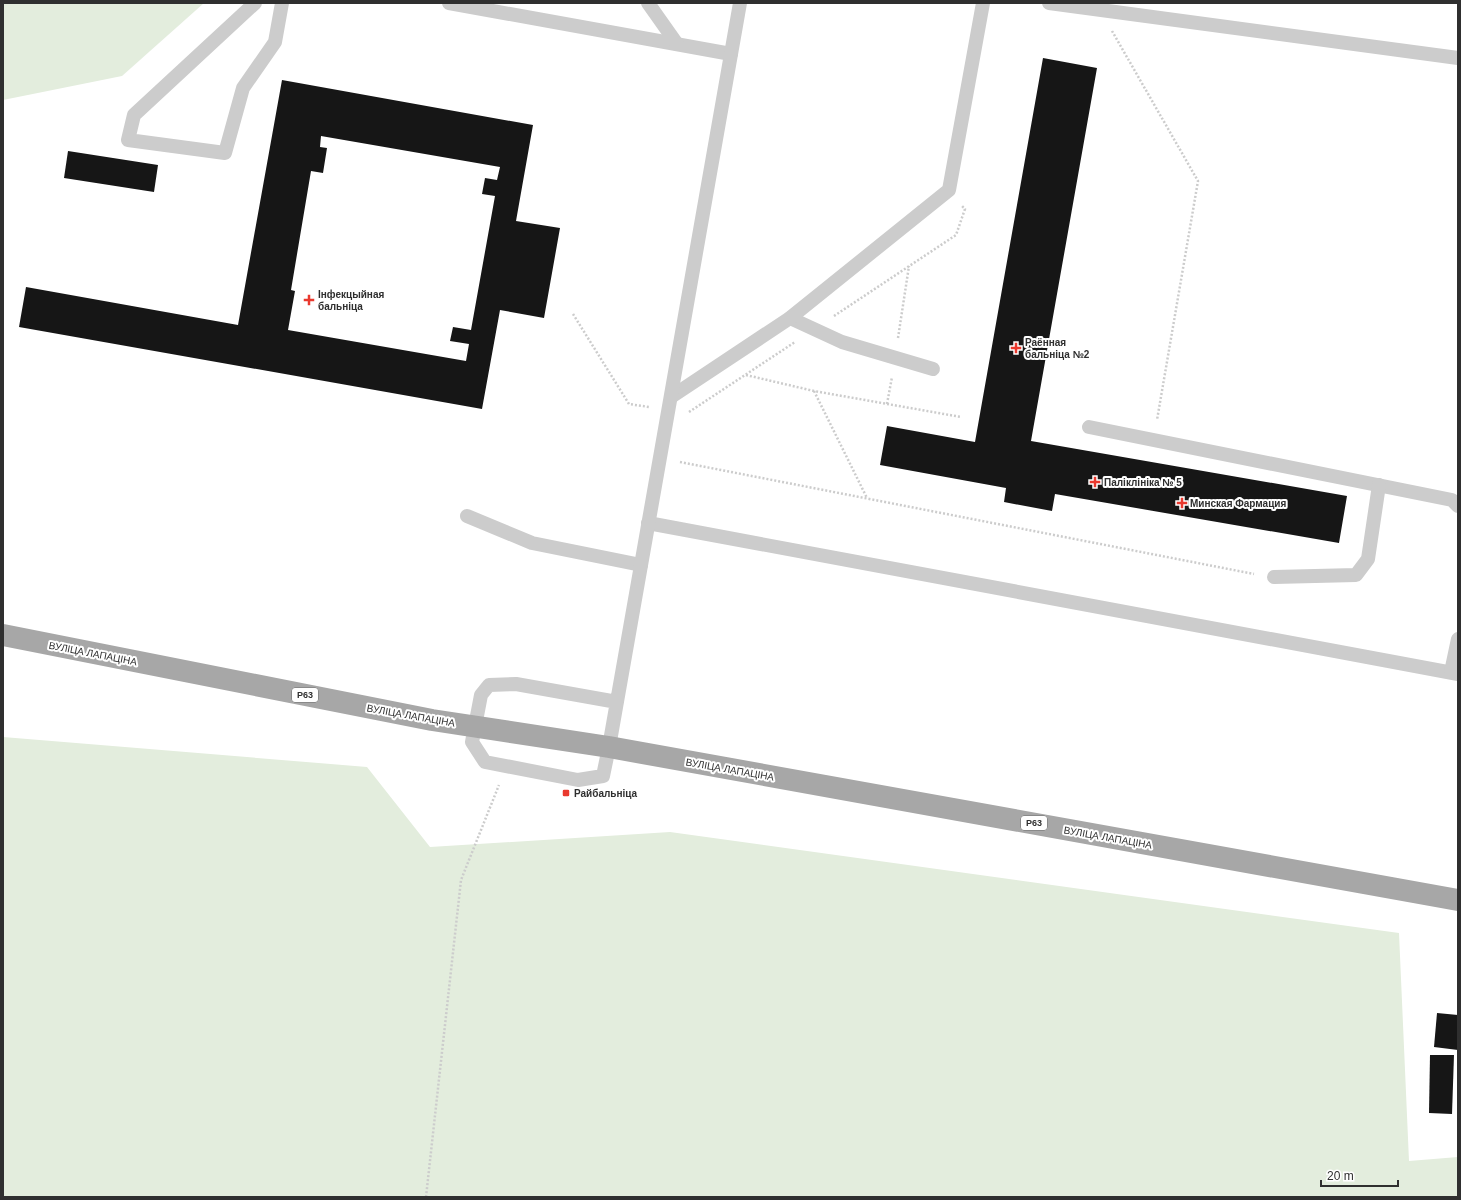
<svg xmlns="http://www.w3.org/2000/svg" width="1461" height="1200" font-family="Helvetica,sans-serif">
<rect width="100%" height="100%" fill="#fff"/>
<g fill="#e3eddd">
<path d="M3,3h201l-82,73 -119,24z"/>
<path d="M3,737l364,30 63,80 240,-15 729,101 10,228 49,-4v40h-1455z"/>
</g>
<g fill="#161616" fill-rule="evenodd">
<path d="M1043,58l54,10 -66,373 316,55 -8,47 -284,-49 -3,17 -48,-9 2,-14 -126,-23 7,-39 88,16z"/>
<path d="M282,80l251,45 -17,96 44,7 -16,90 -44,-8 -18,99 -463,-82 7,-40 212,38zM321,136l179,31 -3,13 -12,-2 -3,16 13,2 -24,134 -18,-3 -3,14 19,3 -3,17 -178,-31 7,-39 -4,-1 20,-119 12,2 4,-25 -7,-1z"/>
<path d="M68,151l90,14 -4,27 -90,-14z"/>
<path d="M1437,1013l21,2v35l-24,-3z"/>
<path d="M1430,1055h24l-2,59 -23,-1z"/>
</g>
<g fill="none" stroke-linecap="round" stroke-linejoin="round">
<g stroke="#ccc" stroke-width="2.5" stroke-dasharray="2 2" stroke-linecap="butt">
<path d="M1112,31l86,150 -41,239"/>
<path d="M573,314l56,90 20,3"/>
<path d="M834,316l122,-81 9,-26 -4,-4"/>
<path d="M898,338l11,-72"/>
<path d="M746,375l68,16 147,26"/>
<path d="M814,391l53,107"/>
<path d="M887,404l5,-27"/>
<path d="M689,412l106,-70"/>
<path d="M680,462l574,112"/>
<path d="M426,1197l35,-317 38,-95"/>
</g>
<g stroke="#ccc" stroke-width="14">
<path d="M255,3l-121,112 -6,25 97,13 18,-65 32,-46 7,-39"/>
<path d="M449,3l282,51"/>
<path d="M648,3l29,41"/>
<path d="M1049,3l409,55"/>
<path d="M790,318l52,24 91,27"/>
<path d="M671,397l119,-79 159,-128 34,-187"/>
<path d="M1089,427l363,73 6,6"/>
<path d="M467,516l65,27 109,22"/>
<path d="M648,523l810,151"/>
<path d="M1274,577l82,-2 12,-16 11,-74"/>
<path d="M1451,672l7,-33"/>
<path d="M617,702l-101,-18 -27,1 -8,10 -9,47 13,20 93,18 25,-4 6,-29 131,-744"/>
</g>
<path stroke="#a7a7a7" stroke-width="22" d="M3,635l429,85 177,27 849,153"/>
</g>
<g fill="#e9392e" stroke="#fff" stroke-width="1.5">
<path d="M307 294h4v4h4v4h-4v4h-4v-4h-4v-4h4z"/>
<path d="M1014 342h4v4h4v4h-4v4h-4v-4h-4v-4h4z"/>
<path d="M1093 476h4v4h4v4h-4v4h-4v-4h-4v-4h4z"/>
<path d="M1180 497h4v4h4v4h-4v4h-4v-4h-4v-4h4z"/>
<rect x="562" y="789" width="8" height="8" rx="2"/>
</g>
<g text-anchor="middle" stroke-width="4" stroke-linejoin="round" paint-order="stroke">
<g fill="#fff" stroke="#6d6d6d" stroke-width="1">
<rect x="292" y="688" width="26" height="14" rx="3"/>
<rect x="1021" y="816" width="26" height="14" rx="3"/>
</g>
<g font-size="9" font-weight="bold" fill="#2f2f2f">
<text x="305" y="698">Р63</text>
<text x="1034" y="826">Р63</text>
</g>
<g font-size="10" font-weight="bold" fill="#2f2f2f" stroke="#fff" text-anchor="start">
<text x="318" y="298">Інфекцыйная<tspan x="318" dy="12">бальніца</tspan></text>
<text x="1025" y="346">Раённая<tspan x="1025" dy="12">бальніца №2</tspan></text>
<text x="1104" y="486">Паліклініка № 5</text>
<text x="1190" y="507">Минская Фармация</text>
<text x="574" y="797">Райбальніца</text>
</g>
<g font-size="10" fill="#2f2f2f" stroke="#fff">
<text transform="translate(93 653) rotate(11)" y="4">ВУЛІЦА ЛАПАЦІНА</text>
<text transform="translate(411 715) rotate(10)" y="4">ВУЛІЦА ЛАПАЦІНА</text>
<text transform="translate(730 769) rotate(10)" y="4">ВУЛІЦА ЛАПАЦІНА</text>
<text transform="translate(1108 837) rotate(10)" y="4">ВУЛІЦА ЛАПАЦІНА</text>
</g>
</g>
<rect width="1461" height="1200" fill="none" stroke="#2f2f2f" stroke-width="8"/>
<path d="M1321 1180v6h77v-6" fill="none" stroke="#2f2f2f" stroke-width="2"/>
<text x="1327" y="1180" font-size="12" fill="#2f2f2f" stroke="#ffffff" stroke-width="3" paint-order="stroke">20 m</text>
</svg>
